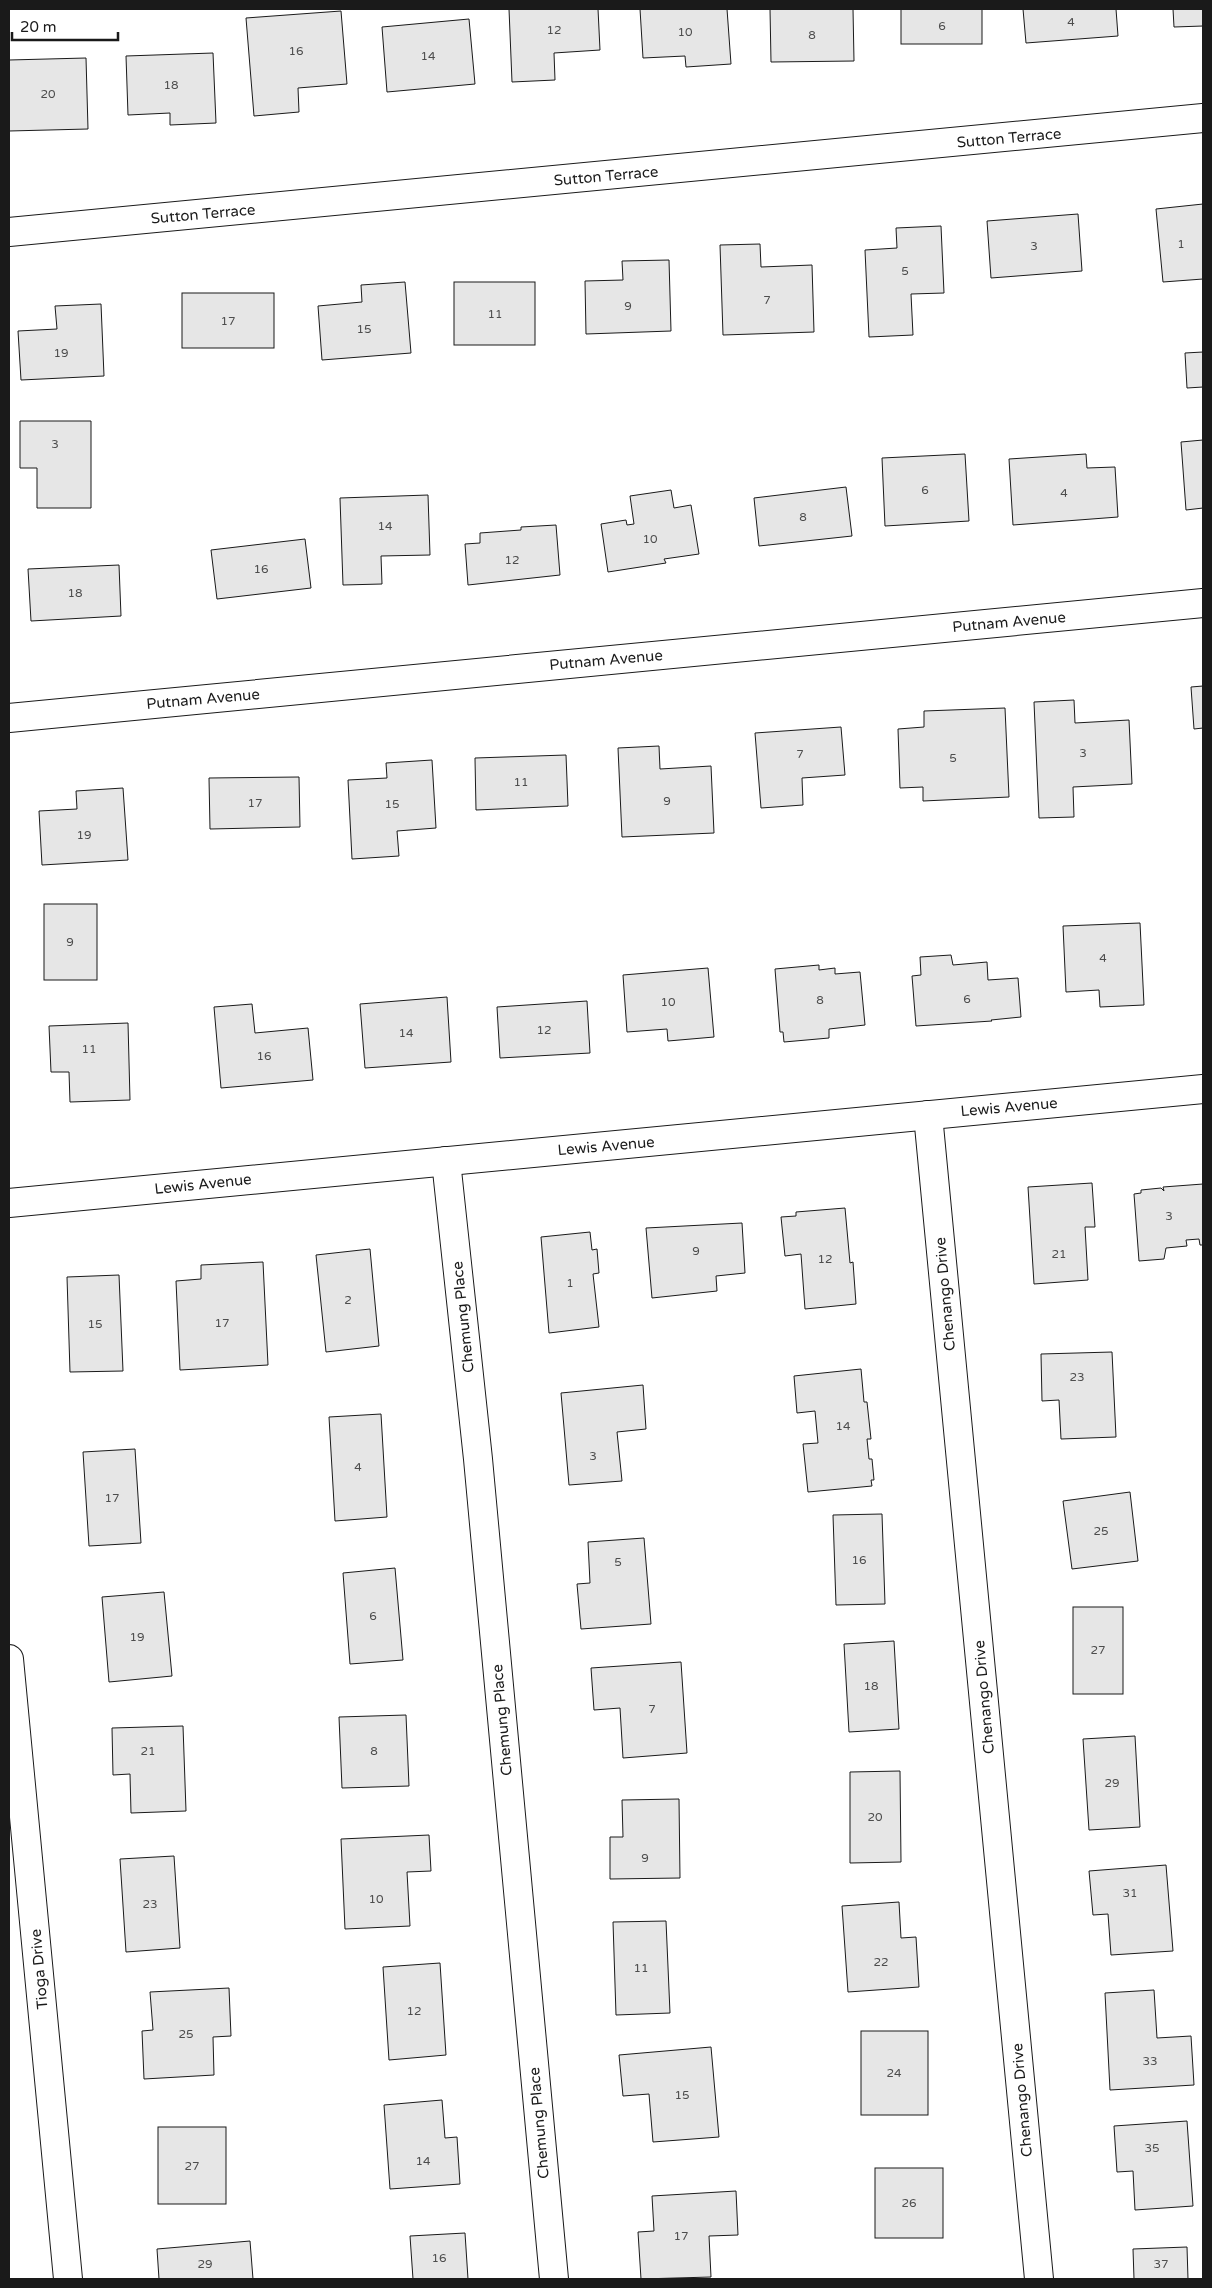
<svg xmlns="http://www.w3.org/2000/svg" width="1212" height="2288" font-family="'Varela Round',sans-serif">
<rect width="100%" height="100%" fill="#fff"/>
<g fill="#e6e6e6" stroke="#1a1a1a">
<path d="M509,9h89l2,41 -46,3 1,27 -43,2z"/>
<path d="M640,9h87l4,55 -45,3 -1,-11 -42,2z"/>
<path d="M770,9h83l1,52 -83,1z"/>
<rect x="901" y="9" width="81" height="35"/>
<path d="M1023,9h93l2,27 -92,7z"/>
<path d="M1173,9h30v17l-29,1z"/>
<path d="M341,11l6,73 -49,4 1,24 -45,4 -8,-98z"/>
<path d="M469,19l6,65 -88,8 -5,-65z"/>
<path d="M213,53l3,70 -46,2v-12l-42,2 -2,-59z"/>
<path d="M86,58l2,71 -79,2v-71z"/>
<path d="M1203,204v75l-40,3 -7,-73z"/>
<path d="M1078,214l4,57 -91,7 -4,-57z"/>
<path d="M941,226l3,67 -33,1 2,41 -44,2 -4,-87 32,-2 -1,-20z"/>
<path d="M760,244l1,23 51,-2 2,67 -91,3 -3,-90z"/>
<path d="M669,260l2,71 -85,3 -1,-53 38,-1 -1,-19z"/>
<path d="M405,282l6,71 -89,7 -4,-54 44,-4 -1,-17z"/>
<rect x="454" y="282" width="81" height="63"/>
<rect x="182" y="293" width="92" height="55"/>
<path d="M101,304l3,72 -83,4 -3,-49 39,-2 -2,-23z"/>
<path d="M1203,352v35l-16,1 -2,-35z"/>
<path d="M20,421h71v87h-54v-40h-17z"/>
<path d="M1203,440v68l-17,2 -5,-68z"/>
<path d="M965,454l4,67 -84,5 -3,-68z"/>
<path d="M1086,454l1,14 28,-1 3,50 -105,8 -4,-66z"/>
<path d="M846,487l6,49 -93,10 -5,-48z"/>
<path d="M671,490l3,18 17,-3 8,49 -35,5 2,4 -58,9 -7,-48 25,-4 1,5 7,-1 -4,-28z"/>
<path d="M428,495l2,60 -49,1 1,28 -39,1 -3,-87z"/>
<path d="M556,525l4,50 -92,10 -3,-41 15,-1v-10l41,-3v-3z"/>
<path d="M305,539l6,49 -94,11 -6,-49z"/>
<path d="M119,565l2,51 -90,5 -3,-52z"/>
<path d="M1203,686v42l-9,1 -3,-42z"/>
<path d="M1074,700l1,23 54,-3 3,64 -59,3 1,30 -35,1 -5,-116z"/>
<path d="M1005,708l4,89 -86,4v-14l-23,1 -2,-59 26,-2v-16z"/>
<path d="M841,727l4,48 -43,3 1,27 -42,3 -6,-75z"/>
<path d="M659,746l1,23 51,-3 3,67 -92,4 -4,-89z"/>
<path d="M566,755l2,51 -92,4 -1,-52z"/>
<path d="M432,760l4,68 -39,3 2,25 -47,3 -4,-79 39,-2 -1,-15z"/>
<path d="M299,777l1,50 -90,2 -1,-51z"/>
<path d="M123,788l5,72 -86,5 -3,-54 38,-2 -1,-18z"/>
<rect x="44" y="904" width="53" height="76"/>
<path d="M1140,923l4,82 -44,2 -1,-17 -33,2 -3,-66z"/>
<path d="M951,955l2,10 34,-3 1,18 30,-2 3,39 -30,3 1,1 -76,5 -4,-50 9,-1 -1,-18z"/>
<path d="M819,965v5l16,-2v6l25,-2 5,53 -36,4v9l-45,4 -1,-10h-3l-5,-63z"/>
<path d="M708,968l6,69 -46,4 -1,-12 -40,3 -4,-57z"/>
<path d="M447,997l4,65 -86,6 -5,-64z"/>
<path d="M587,1001l3,52 -90,5 -3,-51z"/>
<path d="M252,1004l3,29 53,-5 5,52 -92,8 -7,-81z"/>
<path d="M128,1023l2,77 -60,2 -1,-30h-18l-2,-46z"/>
<path d="M1092,1183l3,44h-10l3,53 -54,4 -6,-97z"/>
<path d="M1203,1184v61h-3l-1,-6 -13,1 1,6 -21,2 -2,11 -25,2 -5,-67 7,-1v-3l20,-2 3,3 -1,-4z"/>
<path d="M845,1208l5,55 3,-1 3,42 -51,5 -4,-55 -16,2 -4,-39 15,-1v-4z"/>
<path d="M742,1223l3,50 -29,3 1,15 -65,7 -6,-70z"/>
<path d="M590,1232l2,18 5,-1 2,24 -6,1 6,53 -50,6 -8,-96z"/>
<path d="M370,1249l9,97 -53,6 -10,-97z"/>
<path d="M263,1262l5,103 -88,5 -4,-89 25,-2v-14z"/>
<path d="M119,1275l4,96 -53,1 -3,-95z"/>
<path d="M1112,1352l4,85 -55,2 -2,-39 -17,1 -1,-47z"/>
<path d="M861,1369l3,33h3l4,37h-4l2,20h3l2,21h-3l1,6 -64,6 -5,-48 15,-1 -3,-32 -18,2 -3,-37z"/>
<path d="M643,1385l3,44 -29,3 5,49 -53,4 -8,-92z"/>
<path d="M381,1414l6,103 -52,4 -6,-104z"/>
<path d="M135,1449l6,94 -52,3 -6,-94z"/>
<path d="M1130,1492l8,69 -66,8 -9,-68z"/>
<path d="M882,1514l3,90 -49,1 -3,-90z"/>
<path d="M644,1538l7,86 -70,5 -4,-45 13,-1 -2,-41z"/>
<path d="M395,1568l8,92 -53,4 -7,-91z"/>
<path d="M164,1592l8,84 -63,6 -7,-85z"/>
<rect x="1073" y="1607" width="50" height="87"/>
<path d="M894,1641l5,88 -50,3 -5,-88z"/>
<path d="M681,1662l6,91 -64,5 -3,-50 -26,2 -3,-42z"/>
<path d="M406,1715l3,71 -67,2 -3,-71z"/>
<path d="M183,1726l3,85 -55,2 -1,-39 -17,1 -1,-47z"/>
<path d="M1135,1736l5,91 -51,3 -6,-91z"/>
<path d="M900,1771l1,91 -51,1v-91z"/>
<path d="M679,1799l1,79 -70,1v-42h13l-1,-37z"/>
<path d="M429,1835l2,36 -24,1 3,54 -65,3 -4,-90z"/>
<path d="M174,1856l6,92 -54,4 -6,-93z"/>
<path d="M1166,1865l7,86 -62,4 -3,-41 -15,1 -4,-44z"/>
<path d="M899,1902l2,36 15,-1 3,50 -71,5 -6,-86z"/>
<path d="M666,1921l4,92 -54,2 -3,-93z"/>
<path d="M440,1963l6,92 -57,5 -6,-93z"/>
<path d="M229,1988l2,48 -18,1 1,38 -70,4 -2,-48 11,-1 -3,-38z"/>
<path d="M1154,1990l3,48 34,-2 3,49 -84,5 -5,-97z"/>
<rect x="861" y="2031" width="67" height="84"/>
<path d="M711,2047l8,90 -66,5 -4,-48 -26,2 -4,-41z"/>
<path d="M442,2100l3,38 12,-1 3,47 -70,5 -6,-84z"/>
<path d="M1187,2121l6,85 -58,4 -2,-39 -16,1 -3,-46z"/>
<rect x="158" y="2127" width="68" height="77"/>
<rect x="875" y="2168" width="68" height="70"/>
<path d="M736,2191l2,44 -29,1 2,41 -70,2 -3,-47 16,-1 -2,-35z"/>
<path d="M465,2233l3,46h-55l-3,-43z"/>
<path d="M250,2241l3,38h-94l-2,-30z"/>
<path d="M1187,2247l1,32h-54l-1,-30z"/>
</g>
<g fill="none" stroke-linecap="round" stroke-linejoin="round">
<g stroke="#1a1a1a" stroke-width="30">
<g id="street">
<path d="M9,232l1194,-114"/>
<path d="M9,718l1194,-115"/>
<path d="M928,1115l111,1164"/>
<path d="M446,1161l32,298 76,820"/>
<path d="M9,1203l1194,-114"/>
<path d="M9,1659l59,620"/>
</g>
</g>
<use href="#street" stroke="#fff" stroke-width="28"/>
</g>
<g text-anchor="middle" stroke-width="4" stroke-linejoin="round" paint-order="stroke">
<g font-size="12" fill="#4d4d4d">
<text x="1071" y="26">4</text>
<text x="942" y="30">6</text>
<text x="554" y="34">12</text>
<text x="685" y="36">10</text>
<text x="812" y="39">8</text>
<text x="296" y="55">16</text>
<text x="428" y="60">14</text>
<text x="171" y="89">18</text>
<text x="48" y="98">20</text>
<text x="1181" y="248">1</text>
<text x="1034" y="250">3</text>
<text x="905" y="275">5</text>
<text x="767" y="304">7</text>
<text x="628" y="310">9</text>
<text x="495" y="318">11</text>
<text x="228" y="325">17</text>
<text x="364" y="333">15</text>
<text x="61" y="357">19</text>
<text x="55" y="448">3</text>
<text x="925" y="494">6</text>
<text x="1064" y="497">4</text>
<text x="803" y="521">8</text>
<text x="385" y="530">14</text>
<text x="650" y="543">10</text>
<text x="512" y="564">12</text>
<text x="261" y="573">16</text>
<text x="75" y="597">18</text>
<text x="1083" y="757">3</text>
<text x="800" y="758">7</text>
<text x="953" y="762">5</text>
<text x="521" y="786">11</text>
<text x="667" y="805">9</text>
<text x="255" y="807">17</text>
<text x="392" y="808">15</text>
<text x="84" y="839">19</text>
<text x="70" y="946">9</text>
<text x="1103" y="962">4</text>
<text x="967" y="1003">6</text>
<text x="820" y="1004">8</text>
<text x="668" y="1006">10</text>
<text x="544" y="1034">12</text>
<text x="406" y="1037">14</text>
<text x="89" y="1053">11</text>
<text x="264" y="1060">16</text>
<text x="1169" y="1220">3</text>
<text x="696" y="1255">9</text>
<text x="1059" y="1258">21</text>
<text x="825" y="1263">12</text>
<text x="570" y="1287">1</text>
<text x="348" y="1304">2</text>
<text x="222" y="1327">17</text>
<text x="95" y="1328">15</text>
<text x="1077" y="1381">23</text>
<text x="843" y="1430">14</text>
<text x="593" y="1460">3</text>
<text x="358" y="1471">4</text>
<text x="112" y="1502">17</text>
<text x="1101" y="1535">25</text>
<text x="859" y="1564">16</text>
<text x="618" y="1566">5</text>
<text x="373" y="1620">6</text>
<text x="137" y="1641">19</text>
<text x="1098" y="1654">27</text>
<text x="871" y="1690">18</text>
<text x="652" y="1713">7</text>
<text x="148" y="1755">21</text>
<text x="374" y="1755">8</text>
<text x="1112" y="1787">29</text>
<text x="875" y="1821">20</text>
<text x="645" y="1862">9</text>
<text x="1130" y="1897">31</text>
<text x="376" y="1903">10</text>
<text x="150" y="1908">23</text>
<text x="881" y="1966">22</text>
<text x="641" y="1972">11</text>
<text x="414" y="2015">12</text>
<text x="186" y="2038">25</text>
<text x="1150" y="2065">33</text>
<text x="894" y="2077">24</text>
<text x="682" y="2099">15</text>
<text x="1152" y="2152">35</text>
<text x="423" y="2165">14</text>
<text x="192" y="2170">27</text>
<text x="909" y="2207">26</text>
<text x="681" y="2240">17</text>
<text x="439" y="2262">16</text>
<text x="205" y="2268">29</text>
<text x="1161" y="2268">37</text>
</g>
<g font-size="15" fill="#1a1a1a" stroke="#fff">
<text transform="translate(1009 138) rotate(-5)" y="5">Sutton Terrace</text>
<text transform="translate(606 176) rotate(-5)" y="5">Sutton Terrace</text>
<text transform="translate(203 214) rotate(-5)" y="5">Sutton Terrace</text>
<text transform="translate(1009 622) rotate(-5)" y="5">Putnam Avenue</text>
<text transform="translate(606 660) rotate(-5)" y="5">Putnam Avenue</text>
<text transform="translate(203 699) rotate(-5)" y="5">Putnam Avenue</text>
<text transform="translate(1009 1107) rotate(-5)" y="5">Lewis Avenue</text>
<text transform="translate(606 1146) rotate(-5)" y="5">Lewis Avenue</text>
<text transform="translate(203 1184) rotate(-6)" y="5">Lewis Avenue</text>
<text transform="translate(945 1294) rotate(-95)" y="5">Chenango Drive</text>
<text transform="translate(463 1317) rotate(-96)" y="5">Chemung Place</text>
<text transform="translate(984 1697) rotate(-95)" y="5">Chenango Drive</text>
<text transform="translate(502 1720) rotate(-95)" y="5">Chemung Place</text>
<text transform="translate(39 1969) rotate(-95)" y="5">Tioga Drive</text>
<text transform="translate(1022 2100) rotate(-95)" y="5">Chenango Drive</text>
<text transform="translate(539 2123) rotate(-95)" y="5">Chemung Place</text>
</g>
</g>
<rect width="1212" height="2288" fill="none" stroke="#1a1a1a" stroke-width="20"/>
<path d="M12 32v8h106v-8" fill="none" stroke="#1a1a1a" stroke-width="2.5"/>
<text x="20" y="32" font-size="15" fill="#1a1a1a" stroke="#ffffff" stroke-width="4" paint-order="stroke">20 m</text>
</svg>
